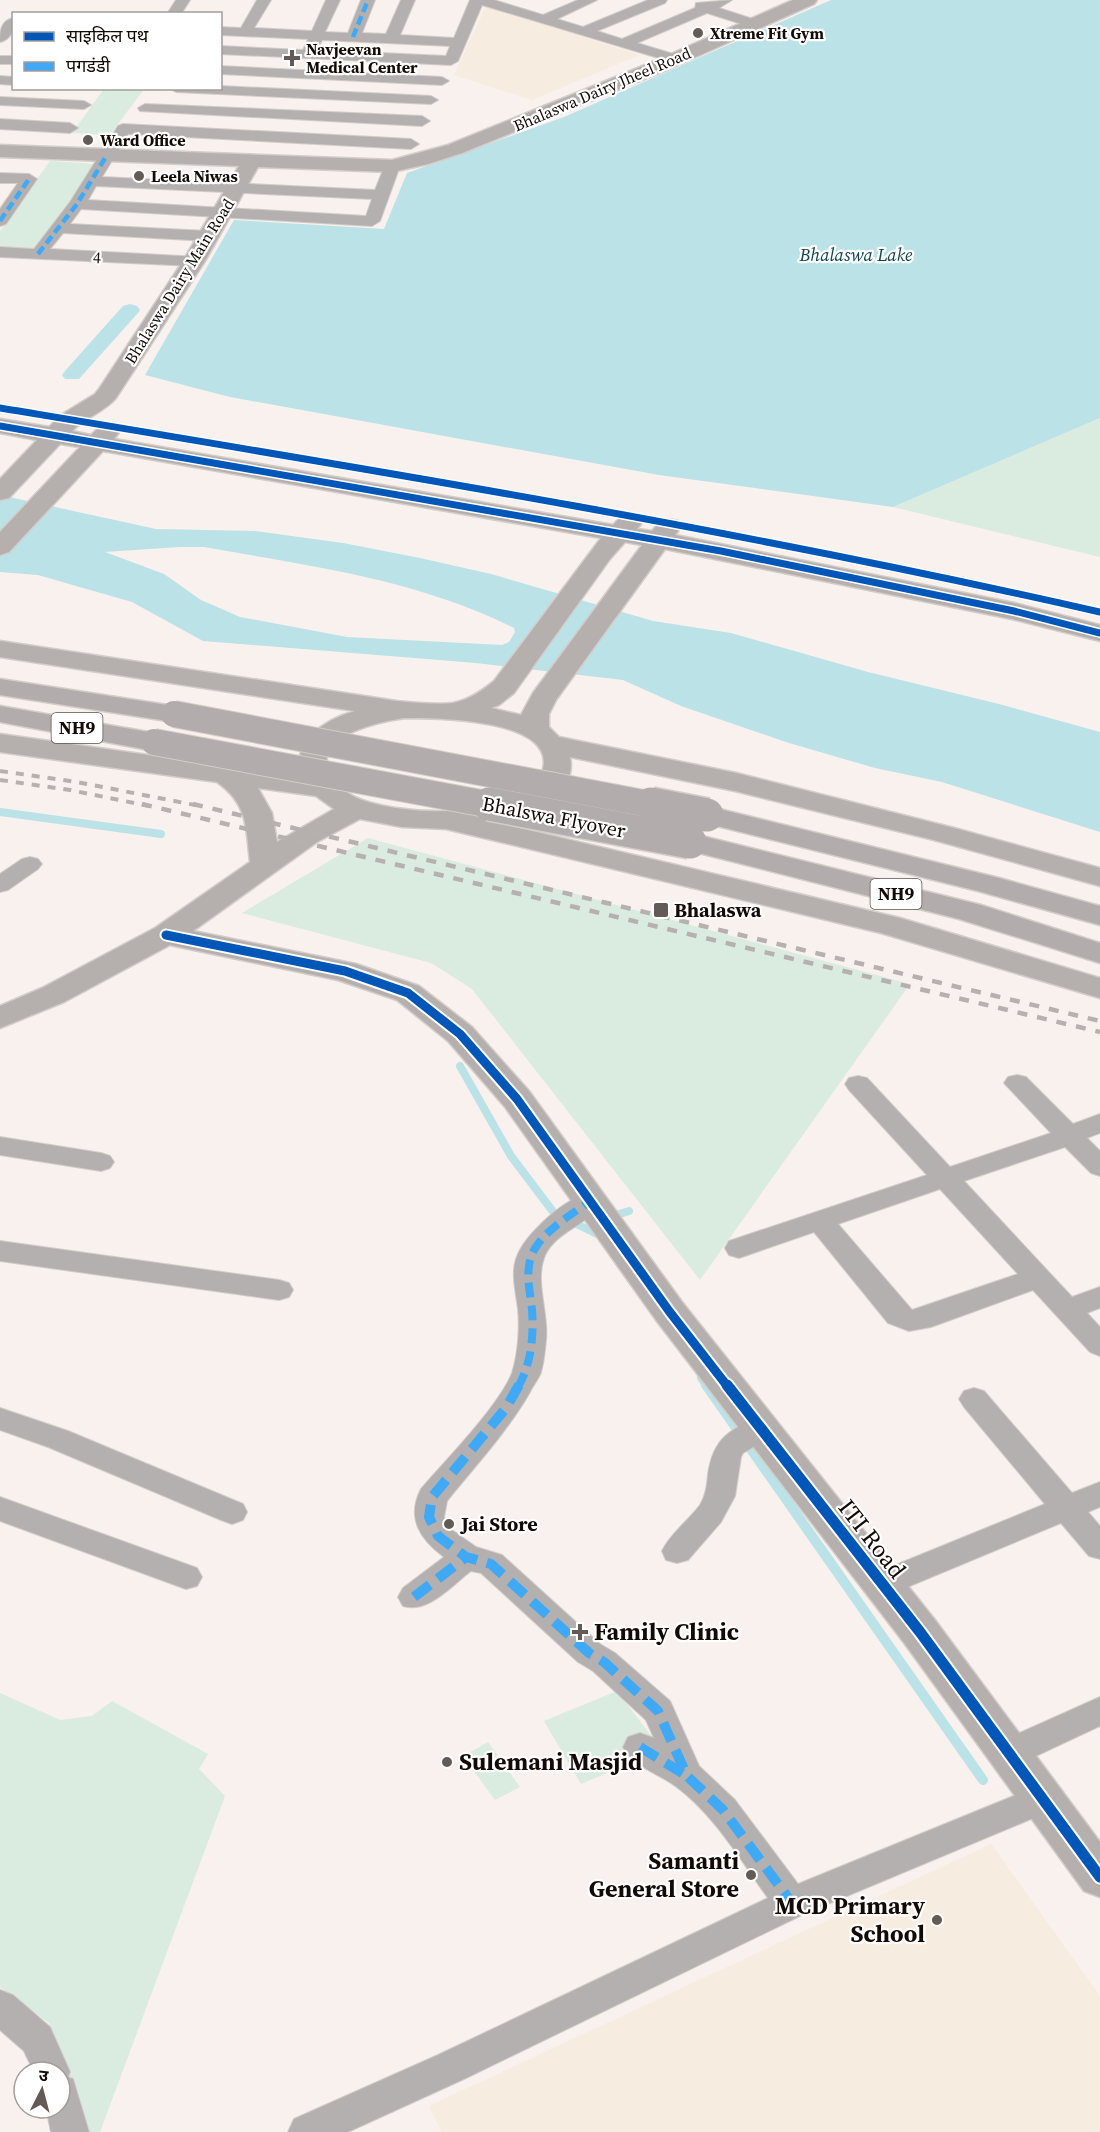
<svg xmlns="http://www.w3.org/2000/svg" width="1100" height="2132" font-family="'Source Serif 4','Noto Sans Devanagari',serif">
<rect width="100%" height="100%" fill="#f8f1ed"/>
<g fill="#f6ecdf">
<path d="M486,6l153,49 -107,45 -78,-25z"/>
<path d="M991,1844l109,152v136h-658l-13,-26z"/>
</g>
<g fill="#d9ecdf">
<path d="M104,89h40l-34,46 -38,-2z"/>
<path d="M50,161l47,3 -60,87 -37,-2v-18z"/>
<path d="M1100,418v139l-207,-50z"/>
<path d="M368,838l542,146 -210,296 -228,-291 -41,-26 -189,-50z"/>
<path d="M617,1691l45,59 -81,34 -37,-63z"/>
<path d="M0,1693l60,27 32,-4 20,-15 96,53 -9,15 26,27 -125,336h-15l-36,-109 -49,-36z"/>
<path d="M488,1742l32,45 -25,13 -32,-44z"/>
</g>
<g fill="#bae2e7" fill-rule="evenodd">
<path d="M831,0h269v418l-207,89 -234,-32 -429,-78 -85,-22 89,-155 150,9 23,-56 157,-56z"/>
<path d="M0,495l156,34 99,2 88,12 77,15 71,16 162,47 78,12 137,39 131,32 101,28v100l-158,-50 -67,-14 -86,-25 -108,-37 -58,-26 -147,-17 -273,-22 -71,-39 -94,-27 -38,-3zM179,547h25c105,19 213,32 310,81l1,4 -6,10 -7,3 -155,-8 -107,-20 -39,-17 -37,-26 -59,-22z"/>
</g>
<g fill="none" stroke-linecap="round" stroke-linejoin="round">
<g stroke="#bae2e7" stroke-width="8">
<path d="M0,812l161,22"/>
<path d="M460,1066l51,90 43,57 49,24"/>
<path d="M610,1217l19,-6"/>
<path d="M701,1378l6,9"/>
</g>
<path stroke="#bae2e7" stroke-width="10" d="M706,1385l277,395"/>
<path fill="#bae2e7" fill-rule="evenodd" d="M130,304l7,2 3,4 -3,4 -58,65h-14l-3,-4 3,-4 58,-65z"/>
<g stroke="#d3cdc9" stroke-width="2">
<g id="street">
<path d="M176,0h14l-9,14h-14z"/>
<path d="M257,0h14l-17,28 58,3 14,-31h14l-15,32 23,1 13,-33h14l-13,33 24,1 15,-34h14l-15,35 54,3 16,-38h24l49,15 35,-15h19l-40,19 26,8 65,-27h19l-2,3 -68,28 25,8 73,-31 1,-5 36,-3 -13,8 40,13 2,3 -7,4 -47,-15 -70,30 43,13 2,3 -2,3 -5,1 -193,-58 -24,56 -7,4 -231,-11v-8l83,4 5,-11 -88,-4v-8l21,1zM322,40l128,6 -4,10 -129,-6z"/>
<path d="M14,18c0,11 -2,21 -14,24 0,-11 1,-22 14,-24z"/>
<rect x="0" y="56" width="14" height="8"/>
<path d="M220,66l222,11 7,4 -7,4 -222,-11z"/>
<path d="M0,76l14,1v8l-14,-1z"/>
<path d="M220,86l211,10 7,4 -7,4 -255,-12 -7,-4h51z"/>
<path d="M0,97l84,4 7,4 -7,4 -84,-4z"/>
<path d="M145,104l277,12 8,5 -8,5 -282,-15 -2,-3z"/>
<path d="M0,119l70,4 8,5 -8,5 -70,-4z"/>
<path d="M123,124l288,15 8,5 -8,5 -283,-15 -26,43 273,13 11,-27h12l2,3 -20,55 -8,5 -291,-17 -11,15 138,7 8,5 -8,5 -145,-8 -13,16 150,8 2,4 -8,5 -194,-9v-10l34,2 36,-47 48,-76zM96,186l276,13 -6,17 -278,-16z"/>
<path d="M0,173l29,1 8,5 -31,45 -6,2v-17l18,-26h-18z"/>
<path d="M30,857l8,2 4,5 -4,5 -30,21 -8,2v-18l22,-15z"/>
<path d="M1017,1075l9,2 47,47 27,-10v19l-13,5 13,13v25l-9,-3 -26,-26 -101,34 108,116 28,-10v21l-13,5 13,14v29l-10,-4 -57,-62 -102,37 -22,4 -21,-8 -74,-91 -75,26 -10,-3 -4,-7 4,-7 198,-66 -78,-85 -4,-6 4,-6 9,-2 9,2 83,89 101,-34 -47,-50 4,-6zM940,1189l78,85 -106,36 -74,-86z"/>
<path d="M0,1137l101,16 9,3 4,6 -4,6 -9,3 -101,-16z"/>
<path d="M589,1193l10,2 4,7c-14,23 -50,30 -59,56 -9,25 5,56 2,82 -1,10 -2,22 -5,32 -2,7 -8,13 -11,20 -23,40 -54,73 -83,109l-3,16 5,11 27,19 26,8 98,89 15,9 55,48 29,65 36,34 63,84 245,-100 12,5 5,10 -5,10 -251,105 -340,165 -116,53h-60l6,-13 144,-64 330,-157c-28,-39 -55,-85 -94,-113 -17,-12 -41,-19 -51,-38l5,-10 12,-4 14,5 -8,-18 -53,-49 -15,-9 -97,-89 -10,-2c-19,14 -43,43 -68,35l-5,-9 5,-9 41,-31c-24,-18 -38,-39 -23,-68 25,-29 78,-83 91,-116 6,-19 8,-45 6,-64 -2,-16 -7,-35 -2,-50 5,-15 16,-26 27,-37 12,-12 30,-25 46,-29z"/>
<path d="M0,1241l279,39 10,3 4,7 -4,7 -10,3 -279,-39z"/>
<path d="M974,1388l10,3 88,102 28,-11v25l-12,5 12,14v33l-11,-3 -28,-33 -168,70 -11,4 -11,-4 -5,-9 5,-9 174,-71 -81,-97 -5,-8 5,-8z"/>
<path d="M0,1408l68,23 175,73 4,8 -4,8 -11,4 -11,-4 -173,-73 -48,-17z"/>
<path d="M761,1418l10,3 5,8 -5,8 -28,16 -2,4 -6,39 -14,26 -33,38 -11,3 -11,-3 -4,-9c9,-18 26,-30 38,-46 6,-10 7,-20 8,-31 5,-34 21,-46 53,-56z"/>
<path d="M0,1497l197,71 5,9 -5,9 -11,3 -186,-68z"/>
<path d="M1100,1697v29l-79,37 -12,4 -12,-4 -5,-10 5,-10z"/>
<path d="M0,1990l13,5 37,32 20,45 -2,5 5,2 16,53h-38l-5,-24h14v-36h-26l-10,-21 -24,-21z"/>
</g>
</g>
<g stroke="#d3cdc9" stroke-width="3">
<path id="secondary" d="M793,0h24l-3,4 -145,65 -207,84 -34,11 -36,8 -134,-5 -53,94 -89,137c-12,14 -32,20 -44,33l19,4c9,-9 13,-12 25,-9l4,5 -6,8 499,86c9,-10 14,-14 27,-10l4,5 -7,9 15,2c8,-10 12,-14 26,-10l4,5 -7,9 339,68 86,22v16l-88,-22 -347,-70 -109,151 -7,14v13l10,10 177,36 218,55 146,40v18l-166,-46 -199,-49 -165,-34c8,40 -42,59 -72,66l402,95 200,60v20l-219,-65 -435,-104 -44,-2 -42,-8 -43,23 -124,89 163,33 63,22 53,41 57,64 153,211 253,318 165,222v55l-16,-6 -179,-247 -249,-324 -151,-213 -57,-66 -51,-41 -59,-20 -168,-35 -106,57 -64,26v-22l42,-18 113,-60 95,-66c-4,-35 -2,-58 -33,-80l-217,-30v-18l303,43c-15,-34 23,-58 52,-66l-355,-54v-16l384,58c13,3 56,6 69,4 16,-3 29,-12 41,-22l107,-143 -498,-87 -94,101 -9,3v-23l80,-85 -20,-3 -51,54 -9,2v-21l37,-39 -37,-7v-14l49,8 12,-12 34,-21 4,-5 84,-128 56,-95 -239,-9v-12l392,15 56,-15 207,-84zM625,542l17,3 -109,148 -12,22 -30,-7 8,-3 15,-12 96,-134zM405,718c29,0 160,0 136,57 -20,48 -150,41 -188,21 -11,-6 -19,-14 -24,-26 -16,-35 54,-49 76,-52zM258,788l58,8 18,13 -57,33 -5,-29z"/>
</g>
<g stroke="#d3cdc9" stroke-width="3">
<g id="highway">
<path d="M0,679l174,27 10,2 4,6 -4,6 -10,2 -174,-27z"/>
<path d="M0,706l154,27 10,3 4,6 -4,6 -10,3 -154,-29z"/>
<path d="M707,806l292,72 101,28v19l-122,-34 -281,-70 -5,-6 5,-6z"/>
<path d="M690,833l291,72 119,38v20l-141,-44 -280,-71 -4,-6 4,-6z"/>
</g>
</g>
<use href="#street" fill="#b5b0b0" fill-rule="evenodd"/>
<use href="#secondary" fill="#b5afae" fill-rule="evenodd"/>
<use href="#highway" fill="#b3acac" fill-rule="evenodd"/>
<g stroke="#b6b0ae" stroke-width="4" stroke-dasharray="8 8" stroke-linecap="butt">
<path d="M0,771l77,11 123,24"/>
<path d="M0,780l70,10 79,16"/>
</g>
<g stroke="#b6b0ae" stroke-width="4.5" stroke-dasharray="10 10" stroke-linecap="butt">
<path d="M142,804l958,228"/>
<path d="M193,804l907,217"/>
</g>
<g stroke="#d3cdc9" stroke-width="28" stroke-linecap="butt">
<g id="highway-bridge-far1">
<path d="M174,714l485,92"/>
<path d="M154,742l343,64"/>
</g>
</g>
<g stroke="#d3cdc9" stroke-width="36" stroke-linecap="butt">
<g id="highway-bridge">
<path d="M489,804l201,38"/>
<path d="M651,804l56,11"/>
</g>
</g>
<use href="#highway-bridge-far1" stroke="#b3acac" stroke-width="26"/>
<use href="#highway-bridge" stroke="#b3acac" stroke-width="33"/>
<g stroke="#3fa9f5" stroke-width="4.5" stroke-dasharray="9 4.5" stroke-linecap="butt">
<path d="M353,37l15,-37"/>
<path d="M0,221l29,-42"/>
<path d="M38,254l39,-50 30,-49"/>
</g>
<path stroke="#3fa9f5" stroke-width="8" stroke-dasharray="15 8" stroke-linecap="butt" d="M518,1387c13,-22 16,-51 14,-77 -2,-21 -9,-44 4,-63 12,-19 35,-32 53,-45"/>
<g stroke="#3fa9f5" stroke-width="10" stroke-dasharray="20 10" stroke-linecap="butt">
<path d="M519,1385l-13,23 -74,89 -3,20 9,19 28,21 25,7 98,89 15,9 54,49 29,65 36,34 69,93"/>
<path d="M414,1597l52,-40"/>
<path d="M640,1747l47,29"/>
</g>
<g stroke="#fff" stroke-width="10">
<g id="cycleway-far2">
<path d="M0,408c368,61 736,121 1100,204"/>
<path d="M0,426l721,125 293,60 86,22"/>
</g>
</g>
<g stroke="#fff" stroke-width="13">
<path id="cycleway-far1" d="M166,935l179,36 63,22 52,41 57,65 152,212 59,76"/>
</g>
<g stroke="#fff" stroke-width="15">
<path id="cycleway" d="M727,1385l193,247 180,245"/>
</g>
<use href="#cycleway-far2" stroke="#0057b8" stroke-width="7"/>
<use href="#cycleway-far1" stroke="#0057b8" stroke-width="9"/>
<use href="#cycleway" stroke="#0057b8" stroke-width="11"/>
</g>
<g fill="#645b56" stroke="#fff" stroke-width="2">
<circle cx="698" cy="33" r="6"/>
<path d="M289 49h6v6h6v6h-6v6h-6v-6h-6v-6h6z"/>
<circle cx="88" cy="140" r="6"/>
<circle cx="139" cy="176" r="6"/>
<rect x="653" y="902" width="16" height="16" rx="3"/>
<circle cx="449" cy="1524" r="6"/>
<path d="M577 1623h6v6h6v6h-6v6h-6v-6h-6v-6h6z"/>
<circle cx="447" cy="1762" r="6"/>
<circle cx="751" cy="1875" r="6"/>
<circle cx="937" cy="1920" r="6"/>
</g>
<g text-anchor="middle" stroke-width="4.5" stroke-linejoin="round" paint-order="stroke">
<g font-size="16" font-weight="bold" fill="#140a05" stroke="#fff" text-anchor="start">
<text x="710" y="39">Xtreme Fit Gym</text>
<text x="306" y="55">Navjeevan<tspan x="306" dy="18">Medical Center</tspan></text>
<text x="100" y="146">Ward Office</text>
<text x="151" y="182">Leela Niwas</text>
</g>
<g font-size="16" fill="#140a05" stroke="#fff">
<text transform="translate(602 89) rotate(-23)" y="6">Bhalaswa Dairy Jheel Road</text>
<text transform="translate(97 257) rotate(3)" y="6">4</text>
<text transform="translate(179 281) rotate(-58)" y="6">Bhalaswa Dairy Main Road</text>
</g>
<g font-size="18" font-style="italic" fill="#0e464c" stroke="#fff">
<text x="856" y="261">Bhalaswa Lake</text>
</g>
<g fill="#fff" stroke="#5a5450" stroke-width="1.5">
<rect x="51.5" y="713" width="51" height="30" rx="4.5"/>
<rect x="870.5" y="879" width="51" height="30" rx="4.5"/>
</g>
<g font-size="18" font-weight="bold" fill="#140a05">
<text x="77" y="734">NH9</text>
<text x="896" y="900">NH9</text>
</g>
<g font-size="20" fill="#140a05" stroke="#fff">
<text transform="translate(554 817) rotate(11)" y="7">Bhalswa Flyover</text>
</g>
<g font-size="20" font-weight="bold" fill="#140a05" stroke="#fff" text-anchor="start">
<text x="674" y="917">Bhalaswa</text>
<text x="461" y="1531">Jai Store</text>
</g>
<g font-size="24" fill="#140a05" stroke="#fff">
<text transform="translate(872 1539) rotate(52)" y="8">ITI Road</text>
</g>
<g font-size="24" font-weight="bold" fill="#140a05" stroke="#fff" text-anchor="start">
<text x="594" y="1640">Family Clinic</text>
<text x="459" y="1770">Sulemani Masjid</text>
<text x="739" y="1869" text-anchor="end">Samanti<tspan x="739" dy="28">General Store</tspan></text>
<text x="925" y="1914" text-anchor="end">MCD Primary<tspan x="925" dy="28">School</tspan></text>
</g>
</g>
<rect x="12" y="12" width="210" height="78" fill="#ffffff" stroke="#a19d9b" stroke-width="1.5"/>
<rect x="24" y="32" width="30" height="9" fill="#0057b8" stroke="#a19d9b" stroke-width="1.5"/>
<text x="66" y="42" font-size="18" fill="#140a05">साइकिल पथ</text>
<rect x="24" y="62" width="30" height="9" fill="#3fa9f5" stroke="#a19d9b" stroke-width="1.5"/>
<text x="66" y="72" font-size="18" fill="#140a05">पगडंडी</text>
<g transform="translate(42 2090) rotate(6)"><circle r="28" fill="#ffffff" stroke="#a19d9b" stroke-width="1.5"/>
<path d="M0-4.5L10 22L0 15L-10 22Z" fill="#645b56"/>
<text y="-9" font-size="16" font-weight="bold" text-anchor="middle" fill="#140a05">उ</text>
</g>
</svg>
